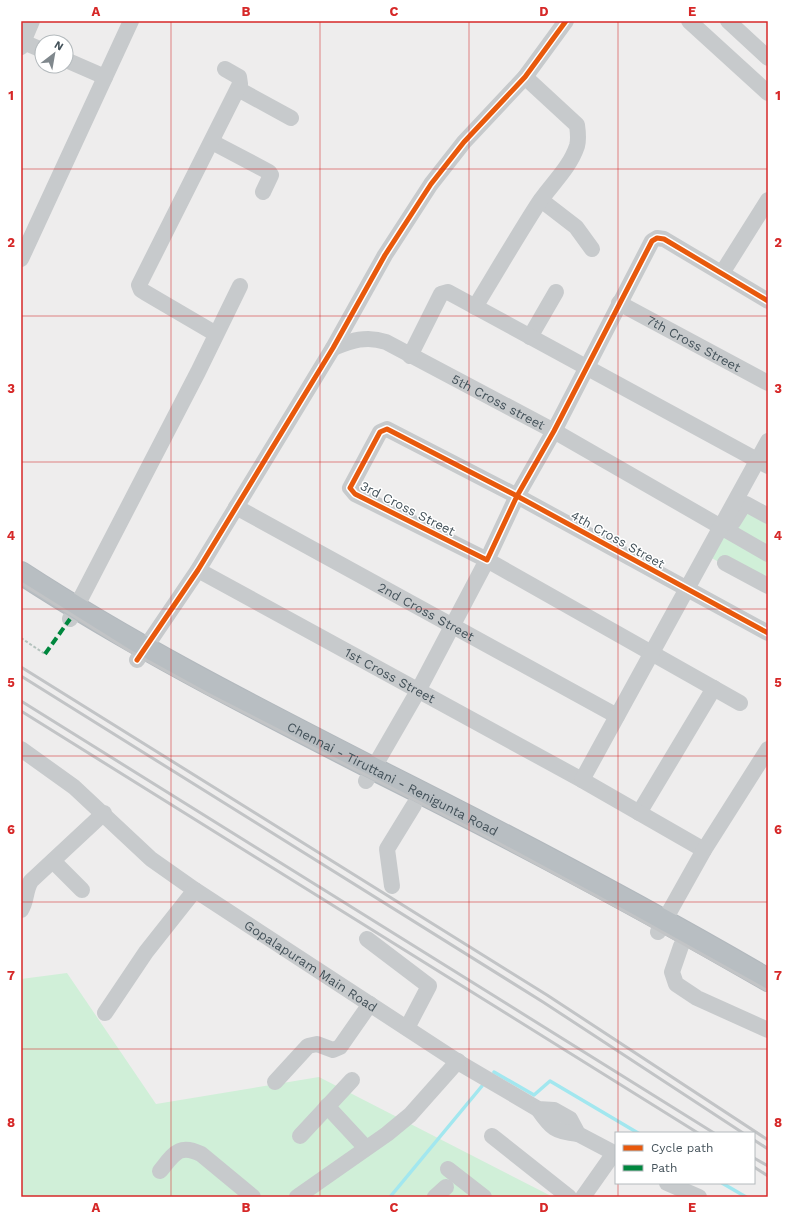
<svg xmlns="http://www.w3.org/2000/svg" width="789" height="1218" font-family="'Work Sans',sans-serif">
<rect width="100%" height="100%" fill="#eeeded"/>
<g fill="#d0efd8">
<path d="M744,502l24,13v75l-58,-33z"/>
<path d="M67,973l89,131 163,-27 234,120h-532v-218z"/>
</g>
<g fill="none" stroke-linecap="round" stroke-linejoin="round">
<g stroke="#a2e7ef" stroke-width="3.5">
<path d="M494,1072l40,23 16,-14 88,52"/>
<path d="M722,1183l24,14"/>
<path d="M390,1197l92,-111"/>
</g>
<g stroke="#b2b8bd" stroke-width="24">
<g id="highway">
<path id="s6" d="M21,573c112,73 232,134 351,195 134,67 267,137 396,212"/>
</g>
</g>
<path stroke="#b4c2bd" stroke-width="2" stroke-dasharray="3 2" stroke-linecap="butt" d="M21,638l24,16"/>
<g stroke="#c7cacc" stroke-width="16">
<path d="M689,21l79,72"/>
<path d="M728,21l40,37"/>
<path d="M21,41l21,9"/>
<path d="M21,47l11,-26"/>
<path d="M66,60l39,17"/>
<path d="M238,89l53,29"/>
<path d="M212,142l57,30 2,3 -8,17"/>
<path d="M541,200l35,27 16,22"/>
<path d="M21,259l110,-238"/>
<path d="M722,273l46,-73"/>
<path d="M768,301l-104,-62 -7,-1 -5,3 -98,190 -37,65 -30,64 -132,-66 -5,-6 30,-56 7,-3 130,67 251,137"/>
<path id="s1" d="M619,303l149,80"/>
<path d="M475,307c20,-33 40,-67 61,-100 13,-21 33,-37 41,-61 2,-7 1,-14 0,-21l-52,-48"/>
<path d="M216,334l-70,-41 -5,-3 -2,-5 101,-201 -1,-7 -14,-8"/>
<path d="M530,337l26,-45"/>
<path id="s2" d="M333,348c18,-7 33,-13 53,-6l168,89 214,123"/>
<path d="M410,356l31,-62 7,-2 320,174"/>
<path id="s3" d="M236,507l381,209"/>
<path d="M733,522l10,-16 3,-2 22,12"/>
<path d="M725,563l43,23"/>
<path id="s4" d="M198,570l384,210"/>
<path d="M70,619l128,-247 42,-86"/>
<path d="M137,660l61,-90 135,-222 52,-93 46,-71 33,-42 61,-65 41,-56"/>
<path id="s5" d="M21,749l53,38 77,72 44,31 268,175 75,44 16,1 16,9 8,15 38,20"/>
<path d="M366,781l52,-90 69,-131 253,143"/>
<path d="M639,813l75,-125"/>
<path d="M704,850l-122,-70 186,-339"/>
<path d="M53,861l29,29"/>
<path d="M392,886l-5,-37 27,-44"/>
<path d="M21,910c6,-9 4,-20 10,-29l73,-68"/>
<path d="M658,932l46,-82 64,-101"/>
<path d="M367,939l62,47 -22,42"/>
<path d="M681,946l-9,26 4,12 21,14 71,32"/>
<path d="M105,1013l41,-61 49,-62"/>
<path d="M275,1082l33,-36 9,-2 16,6 7,-3 30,-43"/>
<path d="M327,1106l39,42"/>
<path d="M538,1109c13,19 17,23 40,25"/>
<path d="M300,1136l52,-56"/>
<path d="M492,1136l77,61"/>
<path d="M448,1169l36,28"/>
<path d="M160,1171c14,-17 19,-28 41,-17l52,43"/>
<path d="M667,1183l32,14"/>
<path d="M297,1197l90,-63 23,-19 48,-54"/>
<path d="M435,1197l11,-10"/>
<path d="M583,1197l31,-44"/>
</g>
<use href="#highway" stroke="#b8bec2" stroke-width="22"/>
<g stroke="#c2c4c6" stroke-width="3">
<path d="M21,583l107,67 80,44 281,144 139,75 140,78"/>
<path d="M21,667l526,328 221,145"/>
<path d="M21,676l522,326 200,131"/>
<path d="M21,701l693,432"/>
<path d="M21,711l677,422"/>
<path d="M754,1140l14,9"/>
<path d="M754,1158l14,8"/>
<path d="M754,1167l14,9"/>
</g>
<path stroke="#00873e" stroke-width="4" stroke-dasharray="8 4" stroke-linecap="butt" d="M45,654l25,-35"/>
<g stroke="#fff" stroke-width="8">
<g id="cycleway">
<path d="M768,301l-104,-62 -7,-1 -5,3 -98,190 -37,65 -30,64 -132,-66 -5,-6 30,-56 7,-3 130,67 251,137"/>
<path d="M137,660l61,-90 135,-222 52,-93 46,-71 33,-42 61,-65 41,-56"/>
</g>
</g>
<use href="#cycleway" stroke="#e8590c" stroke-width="5"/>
</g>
<path fill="none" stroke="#d62828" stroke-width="1" stroke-opacity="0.55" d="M171,21v1176M320,21v1176M469,21v1176M618,21v1112M21,169h747M21,316h747M21,462h747M21,609h747M21,756h747M21,902h747M21,1049h747M618,1183v14"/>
<g text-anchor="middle" stroke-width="3" stroke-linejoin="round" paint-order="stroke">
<g font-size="13" fill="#44525a" stroke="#fff">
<text dy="5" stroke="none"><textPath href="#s1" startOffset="85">7th Cross Street</textPath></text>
<text dy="5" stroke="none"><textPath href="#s2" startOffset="182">5th Cross street</textPath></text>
<text transform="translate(408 508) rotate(27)" y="5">3rd Cross Street</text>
<text transform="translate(618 539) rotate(29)" y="5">4th Cross Street</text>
<text dy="5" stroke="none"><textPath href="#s3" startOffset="217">2nd Cross Street</textPath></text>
<text dy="5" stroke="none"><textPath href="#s4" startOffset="219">1st Cross Street</textPath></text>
<text dy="5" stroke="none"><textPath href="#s6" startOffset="425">Chennai - Tiruttani - Renigunta Road</textPath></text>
<text dy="5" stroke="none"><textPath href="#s5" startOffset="363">Gopalapuram Main Road</textPath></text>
</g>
</g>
<rect width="789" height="1218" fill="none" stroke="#ffffff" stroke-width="44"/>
<rect x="615" y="1132" width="140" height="52" fill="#ffffff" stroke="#b4babd"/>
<rect x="623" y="1145" width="20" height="6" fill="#e8590c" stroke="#b4babd"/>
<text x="651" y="1152" font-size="12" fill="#44525a">Cycle path</text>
<rect x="623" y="1165" width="20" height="6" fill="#00873e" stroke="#b4babd"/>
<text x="651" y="1172" font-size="12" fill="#44525a">Path</text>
<g transform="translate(54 54) rotate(31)"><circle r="19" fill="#ffffff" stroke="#b4babd"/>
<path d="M0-3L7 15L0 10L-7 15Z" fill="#80888d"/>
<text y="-6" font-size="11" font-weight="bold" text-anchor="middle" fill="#44525a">N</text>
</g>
<rect x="22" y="22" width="745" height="1174" fill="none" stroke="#d62828" stroke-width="1.5"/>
<g font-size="13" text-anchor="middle" font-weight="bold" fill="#d62828">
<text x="96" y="16">A</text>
<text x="246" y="16">B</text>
<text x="394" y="16">C</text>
<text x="544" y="16">D</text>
<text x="692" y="16">E</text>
<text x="11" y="100">1</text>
<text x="778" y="100">1</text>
<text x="11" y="247">2</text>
<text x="778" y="247">2</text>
<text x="11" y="393">3</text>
<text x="778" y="393">3</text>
<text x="11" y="540">4</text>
<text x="778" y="540">4</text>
<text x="11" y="687">5</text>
<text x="778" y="687">5</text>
<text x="11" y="834">6</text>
<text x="778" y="834">6</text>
<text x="11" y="980">7</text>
<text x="778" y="980">7</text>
<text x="11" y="1127">8</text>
<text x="778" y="1127">8</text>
<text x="96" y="1212">A</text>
<text x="246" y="1212">B</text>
<text x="394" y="1212">C</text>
<text x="544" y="1212">D</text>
<text x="692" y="1212">E</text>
</g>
</svg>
